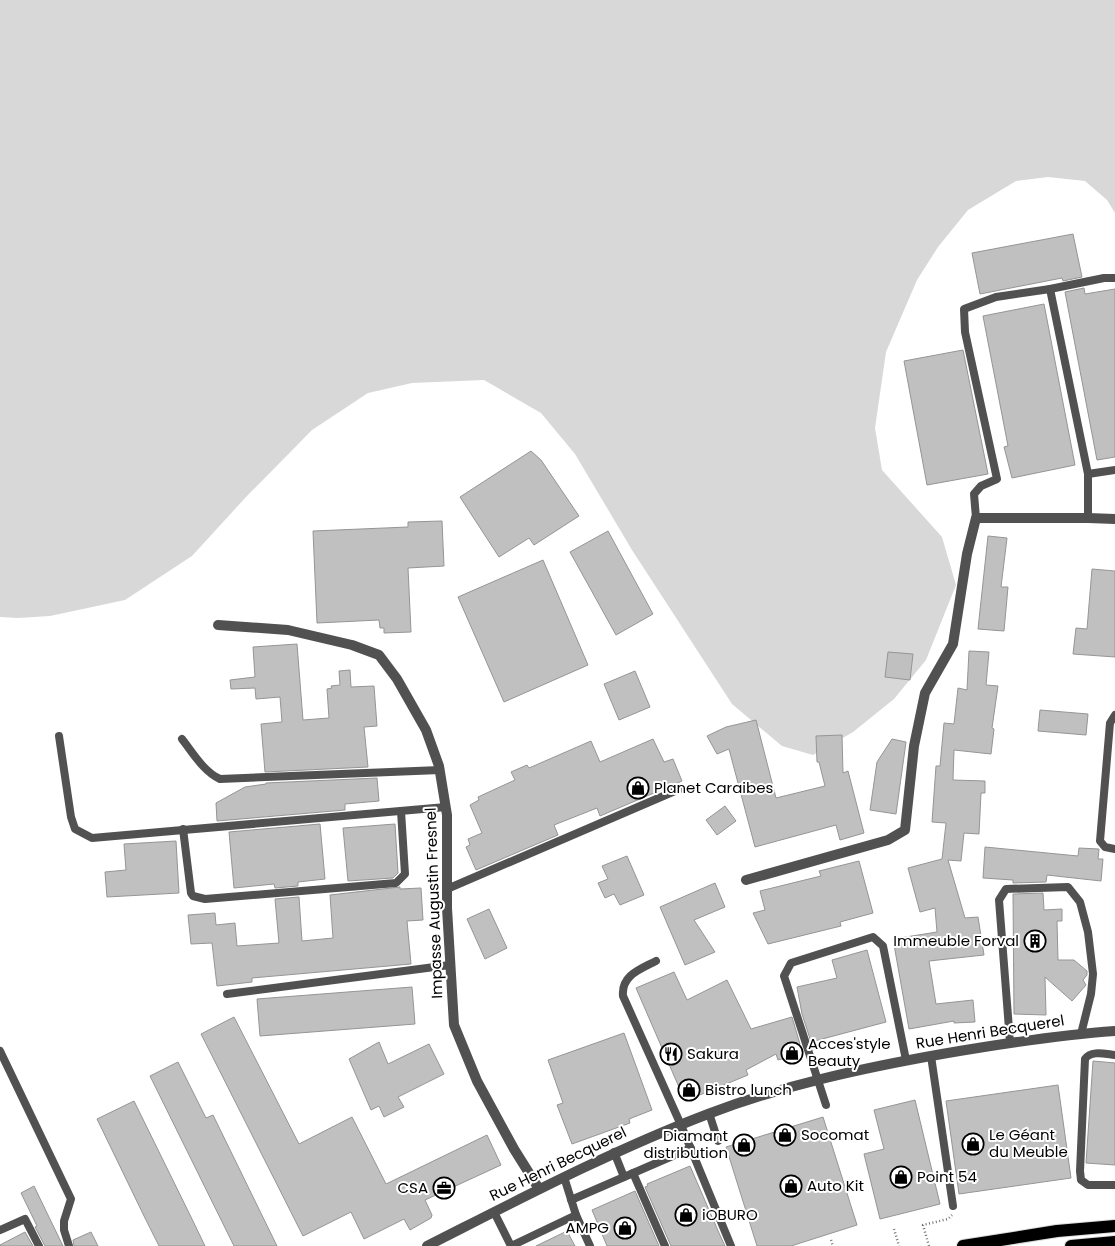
<svg xmlns="http://www.w3.org/2000/svg" width="1115" height="1246" font-family="Poppins,sans-serif">
<rect width="100%" height="100%" fill="#fff"/>
<path fill="#d8d8d8" d="M0,0h1115v213l-8,-13 -22,-19 -37,-4 -32,4 -48,29 -30,37 -21,33 -31,72 -11,76 7,42 60,67 14,48 -30,75 -32,39 -41,33 -40,23 -31,-9 -50,-42 -100,-154 -57,-96 -34,-41 -57,-33 -72,3 -44,10 -56,37 -66,67 -54,59 -67,44 -75,16 -32,2 -18,-1z"/>
<g fill="#c0c0c0" stroke="#959595">
<path d="M1073,234l9,43 -19,4 -1,-3 -82,16 -8,-41z"/>
<path d="M1084,288l1,6 30,-5v168l-18,3 -32,-168z"/>
<path d="M1044,304l31,161 -63,13 -8,-31 4,-1 -25,-130z"/>
<path d="M963,350l25,124 -61,11 -23,-124z"/>
<path d="M531,451l10,9 38,56 -45,29 -5,-7 -30,19 -39,-60z"/>
<path d="M442,521l2,45 -36,2 3,64 -27,1v-5h-4l-1,-8 -62,3 -4,-92 95,-4v-5z"/>
<path d="M608,531l45,83 -37,21 -46,-83z"/>
<path d="M988,536l19,2 -6,49h7l-4,44 -26,-2z"/>
<path d="M543,560l45,105 -84,37 -46,-105z"/>
<path d="M1092,569l23,2v86l-42,-3 3,-26 11,1z"/>
<path d="M297,644l6,76 26,-2 -2,-29 5,-1 -1,-2 9,-1 -1,-14 11,-1 1,17 23,-1 3,40 -13,1 4,40 -103,5 -4,-48 21,-2 -2,-25 -24,2 -1,-11 -24,1 -1,-9 25,-3 -2,-30z"/>
<path d="M969,651l20,1 -3,33 12,1 -6,42 2,1 -3,25 -37,-4 -1,30 32,1v12h-4l-2,41 -15,-1 -3,28 -13,-1 17,58 13,-1 6,38 -55,6 7,43 37,-4 2,22 -21,1v-2l-45,8 -16,-90 44,-7 -2,-24 -15,4 -12,-44 34,-9 4,-36 -14,-1 4,-56h4l4,-43 10,1 4,-36 9,2z"/>
<path d="M888,652l25,2 -3,26 -25,-3z"/>
<path d="M635,671l15,36 -31,13 -15,-36z"/>
<path d="M1040,710l48,4 -2,21 -48,-4z"/>
<path d="M756,720l20,78 49,-12 -6,-24h-2l-1,-26 26,-1 1,38 5,-2 16,62 -24,7 -4,-15 -81,22 -26,-98 -12,5 -10,-18 19,-9z"/>
<path d="M653,739l11,23 9,-3 9,22 -82,35 -3,-8 -43,17 4,10 -82,35 -10,-23 4,-2 -2,-6 14,-6 -12,-28 9,-5 -1,-3 37,-17 -4,-8 16,-7 2,3 62,-27 9,21z"/>
<path d="M892,739l14,3 -10,72 -26,-4 7,-48z"/>
<path d="M377,778l2,23 -34,3v6l-128,11 -1,-18 29,-16 21,-3v-1z"/>
<path d="M725,806l11,15 -19,14 -11,-15z"/>
<path d="M320,824l5,55 -27,3v4l-23,2 -1,-4 -40,4 -5,-56z"/>
<path d="M395,824l3,49 -5,5 -45,3 -5,-53z"/>
<path d="M176,841l3,52 -72,4 -2,-25 21,-2 -2,-26z"/>
<path d="M985,847l93,9 1,-8 20,1 -1,10h5l-2,22 -54,-6 -1,7 -33,1v-3l-30,-2z"/>
<path d="M627,856l17,39 -24,10 -6,-11 -9,4 -7,-15 10,-4 -6,-13z"/>
<path d="M859,861l14,52 -33,9 1,4 -73,18 -15,-31 12,-3 -5,-19 61,-15 -2,-5z"/>
<path d="M715,883l10,24 -31,13 21,32 -30,13 -25,-58z"/>
<path d="M400,887v2l21,-1 2,32 -16,1 4,43 -159,14v4l-35,4 -5,-43 -21,1 -3,-29 27,-2 1,12 19,-2 2,23 42,-3 -4,-44 24,-2 3,44 31,-3 -3,-43z"/>
<path d="M1043,893l1,17 18,-1v12h-5l1,39h16l13,11v4l-4,5 3,5 -14,16 -27,-24 1,38 -32,-1 -1,-120z"/>
<path d="M489,909l18,39 -22,11 -18,-40z"/>
<path d="M867,950l19,72 -75,20 -9,-28 -5,-27 40,-9 -5,-18z"/>
<path d="M674,972l13,28 40,-20 24,49 41,-12 8,27 -3,1 3,9 -22,6 -2,-6 -30,16 2,5 -63,26 -49,-113z"/>
<path d="M412,987l3,37 -155,12 -3,-37z"/>
<path d="M234,1017l65,127 53,-27 34,67 101,-49 14,30 -76,35 7,15 -1,3 -21,12 -6,-11 -40,20 -13,-27 -48,24 -102,-202z"/>
<path d="M624,1033l28,77 -23,9 1,4 -58,21 -15,-39 6,-2 -15,-43z"/>
<path d="M379,1042l9,22 41,-20 15,30 -46,23 6,10 -20,10 -5,-11 -8,4 -22,-51z"/>
<path d="M1093,1061l22,2v102l-29,-2z"/>
<path d="M178,1062l28,56 7,-3 64,131h-43l-84,-170z"/>
<path d="M1058,1085l13,93 -112,16 -13,-93z"/>
<path d="M915,1100l25,104 -60,15 -16,-65 20,-5 -10,-39z"/>
<path d="M134,1101l57,116 14,29h-46l-14,-28 -48,-99z"/>
<path d="M823,1117l34,108 -66,21h-34l-31,-99z"/>
<path d="M690,1166l29,67 6,13h-54l-26,-59 3,-1 -1,-2z"/>
<path d="M34,1186l13,27 16,33h-18l-10,-19 2,-1 -16,-33z"/>
<path d="M635,1191l24,55h-52l-15,-36z"/>
<path d="M567,1231l8,15h-39z"/>
<path d="M25,1232l8,14h-33v-1z"/>
<path d="M91,1232l7,14h-24l-1,-6z"/>
</g>
<g fill="none" stroke-linecap="round" stroke-linejoin="round">
<g stroke="#dbdbdb" stroke-width="14">
<g id="primary">
<path d="M963,1246l94,-15 58,-5"/>
<path d="M1071,1246l44,-4"/>
</g>
</g>
<g stroke="#737373" stroke-width="2.5" stroke-dasharray="1 2.5" stroke-linecap="butt">
<path d="M894,1229l5,17"/>
<path d="M831,1240l2,6"/>
<path d="M929,1246l-6,-21 25,-6 4,-4"/>
</g>
<g stroke="#515151" stroke-width="8">
<path d="M1050,289l38,185v44"/>
<path d="M1088,474l27,-4"/>
<path d="M976,518l-2,-24 7,-8 16,-7 -32,-147 -1,-23 32,-12 54,-8 54,-11h11"/>
<path d="M1115,715l-5,8 -10,118 5,6 10,2"/>
<path d="M59,736l12,81 4,12 17,9 354,-31"/>
<path d="M182,739c11,14 22,33 38,40l220,-9"/>
<path d="M183,829l8,64 2,3 12,3 191,-16 9,-9 -4,-63"/>
<path d="M447,889l235,-101"/>
<path d="M656,961c-15,8 -35,14 -33,35l58,129 50,121"/>
<path d="M227,994l223,-29"/>
<path d="M1010,1042l-11,-142 7,-11 62,-2 12,15 8,30 5,42 -2,20 -10,40"/>
<path d="M0,1051l71,148 -7,22v9l5,16"/>
<path d="M1115,1055c-10,-1 -24,-5 -30,4l-5,112 1,9 7,5h27"/>
<path d="M931,1056l22,150"/>
<path d="M826,1105l-42,-129 7,-13 82,-26 10,9 23,114"/>
<path d="M709,1113l9,28"/>
<path d="M614,1152l10,25"/>
<path d="M633,1173l32,73"/>
<path d="M564,1177l12,38 14,31"/>
<path d="M571,1200l120,-52"/>
<path d="M494,1212l17,34"/>
<path d="M0,1230l25,-11 14,27"/>
<path d="M511,1246l65,-31"/>
</g>
<g stroke="#515151" stroke-width="10">
<path d="M218,625l70,5 64,15 27,10 18,24 29,51 13,36 8,49v93l7,117 23,56 37,68 25,40"/>
<path d="M746,880l142,-40 17,-10 9,-84 11,-53 28,-49 14,-90 9,-36h112l27,1"/>
<path d="M427,1246c93,-47 184,-95 281,-132 76,-29 155,-46 234,-60 58,-10 115,-19 173,-23"/>
</g>
<use href="#primary" stroke="#000" stroke-width="12"/>
</g>
<defs>
<g id="shop-ring" transform="scale(1.125)"><circle r="9.5" fill="#fff" stroke="#000" stroke-width="1.5"/><path d="M-5-2.5h2.3a2.7 3.5 0 0 1 5.4 0H5L5.5 6h-11ZM-1.5-2.5h3a1.5 2.3 0 0 0-3 0Z" fill="#000"/></g>
<g id="building-ring" transform="scale(1.125)"><circle r="9.5" fill="#fff" stroke="#000" stroke-width="1.5"/><path d="M-4-6H4V6H1V3H-1V6H-4ZM-2.5-4.3h1.7v1.8h-1.7ZM.8-4.3h1.7v1.8H.8ZM-2.5-1h1.7V.8h-1.7ZM.8-1h1.7V.8H.8Z" fill="#000"/></g>
<g id="restaurant-ring" transform="scale(1.125)"><circle r="9.5" fill="#fff" stroke="#000" stroke-width="1.5"/><path d="M-5-6h1v4h1v-4h1v4h1v-4h1v5L-1.5 .5V6h-2V.5L-5-1ZM5-6V6H3V1.5H1.5Q1.5-4 5-6Z" fill="#000"/></g>
<g id="office-ring" transform="scale(1.125)"><circle r="9.5" fill="#fff" stroke="#000" stroke-width="1.5"/><path d="M-6-3h4V-5.5h4V-3h4V5H-6ZM-1-4.5V-3h2v-1.5ZM-6 0V1H6V0Z" fill="#000"/></g>
</defs>
<g fill-rule="evenodd">
<use href="#shop-ring" x="638" y="788"/>
<use href="#building-ring" x="1035" y="941"/>
<use href="#shop-ring" x="792" y="1053"/>
<use href="#restaurant-ring" x="671" y="1054"/>
<use href="#shop-ring" x="689" y="1090"/>
<use href="#shop-ring" x="785" y="1135"/>
<use href="#shop-ring" x="973" y="1144"/>
<use href="#shop-ring" x="744" y="1145"/>
<use href="#shop-ring" x="901" y="1177"/>
<use href="#shop-ring" x="791" y="1186"/>
<use href="#office-ring" x="444" y="1188"/>
<use href="#shop-ring" x="686" y="1215"/>
<use href="#shop-ring" x="625" y="1228"/>
</g>
<g text-anchor="middle" stroke-width="4" stroke-linejoin="round" paint-order="stroke">
<g font-size="15" fill="#000" stroke="#fff" text-anchor="start">
<text x="654" y="793">Planet Caraibes</text>
<text x="1019" y="946" text-anchor="end">Immeuble Forval</text>
<text x="808" y="1049">Acces'style<tspan x="808" dy="17">Beauty</tspan></text>
<text x="687" y="1059">Sakura</text>
<text x="705" y="1095">Bistro lunch</text>
<text x="801" y="1140">Socomat</text>
<text x="989" y="1140">Le Géant<tspan x="989" dy="17">du Meuble</tspan></text>
<text x="728" y="1141" text-anchor="end">Diamant<tspan x="728" dy="17">distribution</tspan></text>
<text x="917" y="1182">Point 54</text>
<text x="807" y="1191">Auto Kit</text>
<text x="428" y="1193" text-anchor="end">CSA</text>
<text x="702" y="1220">iOBURO</text>
<text x="609" y="1233" text-anchor="end">AMPG</text>
</g>
<g font-size="15" fill="#000" stroke="#fff">
<text transform="translate(434 903) rotate(-92)" y="5">Impasse Augustin Fresnel</text>
<text transform="translate(990 1032) rotate(-9)" y="5">Rue Henri Becquerel</text>
<text transform="translate(558 1164) rotate(-26)" y="5">Rue Henri Becquerel</text>
</g>
</g>
</svg>
